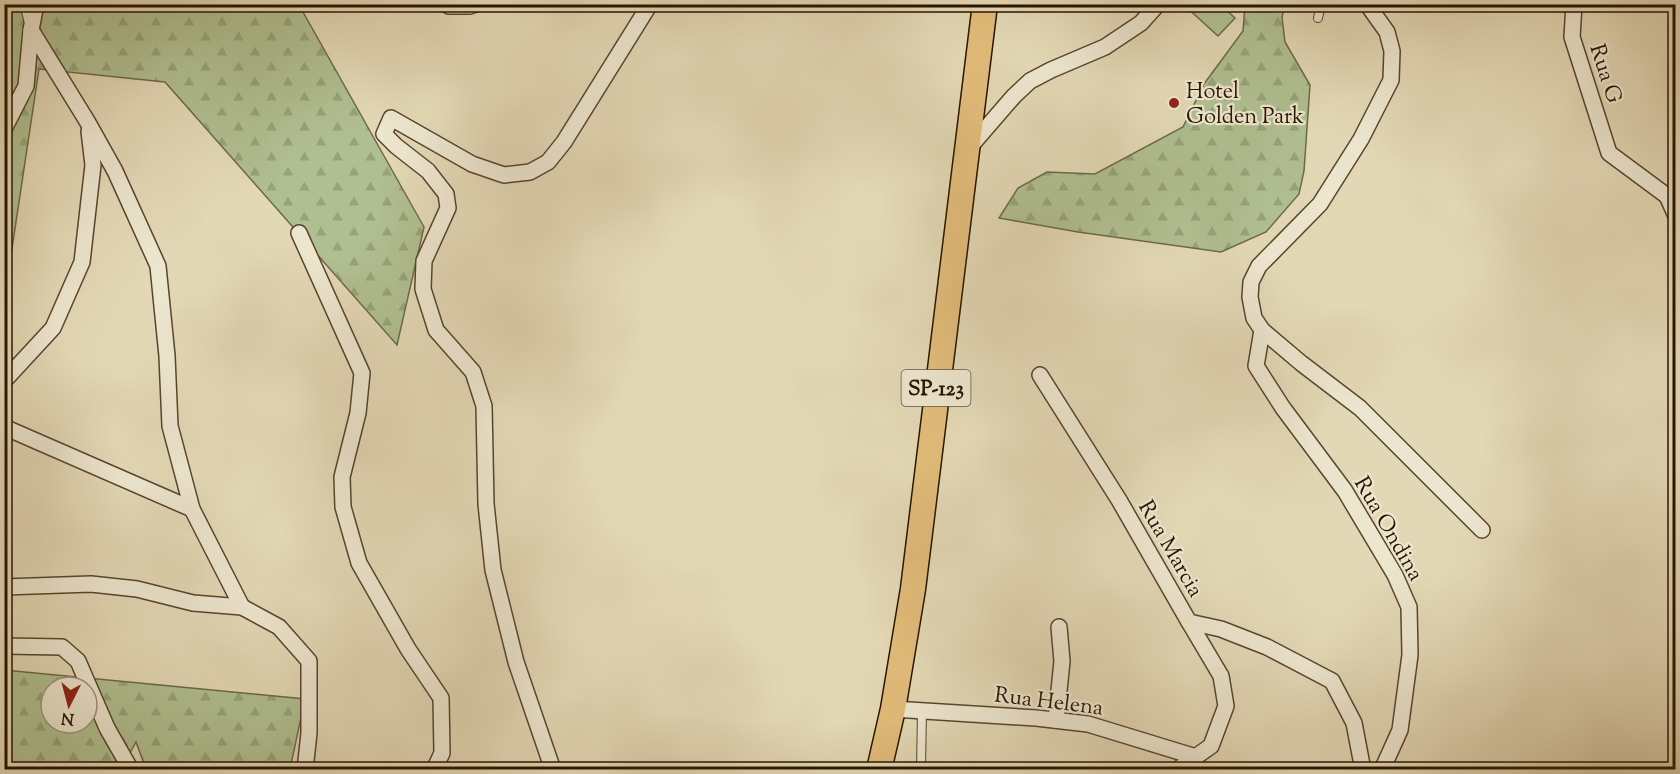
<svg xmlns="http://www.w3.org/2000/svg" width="1680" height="774" font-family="'Sorts Mill Goudy',serif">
<defs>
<pattern id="forest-firs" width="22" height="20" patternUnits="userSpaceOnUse" patternTransform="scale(1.5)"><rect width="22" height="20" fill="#b0bf90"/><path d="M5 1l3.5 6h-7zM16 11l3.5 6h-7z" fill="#97a37a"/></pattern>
</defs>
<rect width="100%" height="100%" fill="#e3d8b5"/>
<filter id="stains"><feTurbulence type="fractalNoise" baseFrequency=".00333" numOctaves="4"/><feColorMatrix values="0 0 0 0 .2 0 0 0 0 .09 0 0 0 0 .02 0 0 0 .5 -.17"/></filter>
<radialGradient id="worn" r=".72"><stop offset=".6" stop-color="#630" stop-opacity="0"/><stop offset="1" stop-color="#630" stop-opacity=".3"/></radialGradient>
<g fill="url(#forest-firs)" stroke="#6c6a48" stroke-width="1.5" fill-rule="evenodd">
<path d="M5,5h294l125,222 -27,118 -232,-263 -126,-13 -29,193 -5,3z"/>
<path d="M1245,5h40l-3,12 3,25 25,43 -6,86 -5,23 -33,38 -45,20 -143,-20 -79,-14 19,-30 29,-16 48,2 88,-47 21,-43 39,-53z"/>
<path d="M4,670l301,29 -15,70h-144l-10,-27 -15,27h-116zM51,687h36v36h-36z"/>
</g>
<path fill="#b0bf90" stroke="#6c6a48" stroke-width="1.5" d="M1184,5h37l14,13 -17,18z"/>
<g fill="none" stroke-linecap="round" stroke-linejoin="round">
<g stroke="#57452e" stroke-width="10">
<g id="lane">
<path d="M24,4l5,19"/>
<path d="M1318,18l3,-14"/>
<path d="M921,770l1,-59"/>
</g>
</g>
<g stroke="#57452e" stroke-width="18">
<g id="street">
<path d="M446,4l3,2h21l5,-2"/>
<path d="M1367,4l20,28 5,19 -1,29 -30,59 -41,65 -61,62 -8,16 -1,15 4,21 8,12 39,33 59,45 122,122"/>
<path d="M1574,4l-2,33 37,116 58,43 9,2"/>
<path d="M31,30l56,91 28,50 43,95 9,90 3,70 22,83 50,98"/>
<path d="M4,129l22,-43 5,-56 5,-26"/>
<path d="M968,149l46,-53 16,-15 21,-11 54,-23 36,-24 17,-19"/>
<path d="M1667,196l9,20"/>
<path d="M299,233l63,140 -4,40 -16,64 1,30 16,56 49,86 33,49 1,55 -8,17"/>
<path d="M1262,330l-6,36 27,42 62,83 50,84 14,32 1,48 -10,75 -18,40"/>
<path d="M1040,375l79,125 70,122 32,7 46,18 65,34 22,42 9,47"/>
<path d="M4,381l49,-53 29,-66 11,-97 -4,-34"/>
<path d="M4,427l188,82"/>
<path d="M4,587l87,-3 46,5 56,14 49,4 37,20 30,34v72l-4,37"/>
<path d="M4,646l58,1 16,14 29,67 24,42"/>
<path d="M893,709l143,9 52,6 108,33"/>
<path d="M1056,720l6,-59 -3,-34"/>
<path d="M553,770l-37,-108 -23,-92 -7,-66 -2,-98 -11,-34 -37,-42 -13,-41 1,-28 24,-53 -2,-14 -18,-23 -32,-25 -12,-12 7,-16 81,46 32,11 26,-3 18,-10 16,-20 86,-138"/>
<path d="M1177,770l34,-24 15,-40 -5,-30 -32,-54"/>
</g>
</g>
<g stroke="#281401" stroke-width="27">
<path id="primary" d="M879,770l14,-61 20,-120 72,-585"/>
</g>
<use href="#lane" stroke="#ede6cf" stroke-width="8"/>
<use href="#street" stroke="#ede6cf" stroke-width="15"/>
<use href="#primary" stroke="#e2bc7a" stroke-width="24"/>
</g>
<circle fill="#8f2418" stroke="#ede6cf" stroke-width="2" cx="1174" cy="103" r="6"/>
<g text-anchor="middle" stroke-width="4.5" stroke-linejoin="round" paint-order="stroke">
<rect fill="#ede6cf" stroke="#63533f" stroke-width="1.5" x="901.5" y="370" width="69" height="36" rx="4.5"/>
<g font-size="21" font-weight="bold" fill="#281401">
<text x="936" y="395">SP-123</text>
</g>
<g font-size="22" fill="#281401" stroke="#ede6cf">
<text transform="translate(1607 73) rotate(72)" y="8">Rua G</text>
<text transform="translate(1390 528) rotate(60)" y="8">Rua Ondina</text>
<text transform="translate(1172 548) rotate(60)" y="8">Rua Marcia</text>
<text transform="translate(1049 700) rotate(7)" y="8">Rua Helena</text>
</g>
<g font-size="22" fill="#281401" stroke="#ede6cf" text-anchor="start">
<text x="1186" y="98">Hotel<tspan x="1186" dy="25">Golden Park</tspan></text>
</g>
</g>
<rect width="1680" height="774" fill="none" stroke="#e3d8b5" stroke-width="24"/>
<rect x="6" y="6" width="1668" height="762" fill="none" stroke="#281401" stroke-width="3"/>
<rect x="12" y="12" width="1656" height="750" fill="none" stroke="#281401" stroke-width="1.5"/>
<g transform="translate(69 705) rotate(186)"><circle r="28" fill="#ede6cf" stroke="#9e927d" stroke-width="1.5"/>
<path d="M0-4.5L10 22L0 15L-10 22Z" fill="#8f2418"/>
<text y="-9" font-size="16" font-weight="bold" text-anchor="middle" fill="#281401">N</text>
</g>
<rect width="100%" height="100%" filter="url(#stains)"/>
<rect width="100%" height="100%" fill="url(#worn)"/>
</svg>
